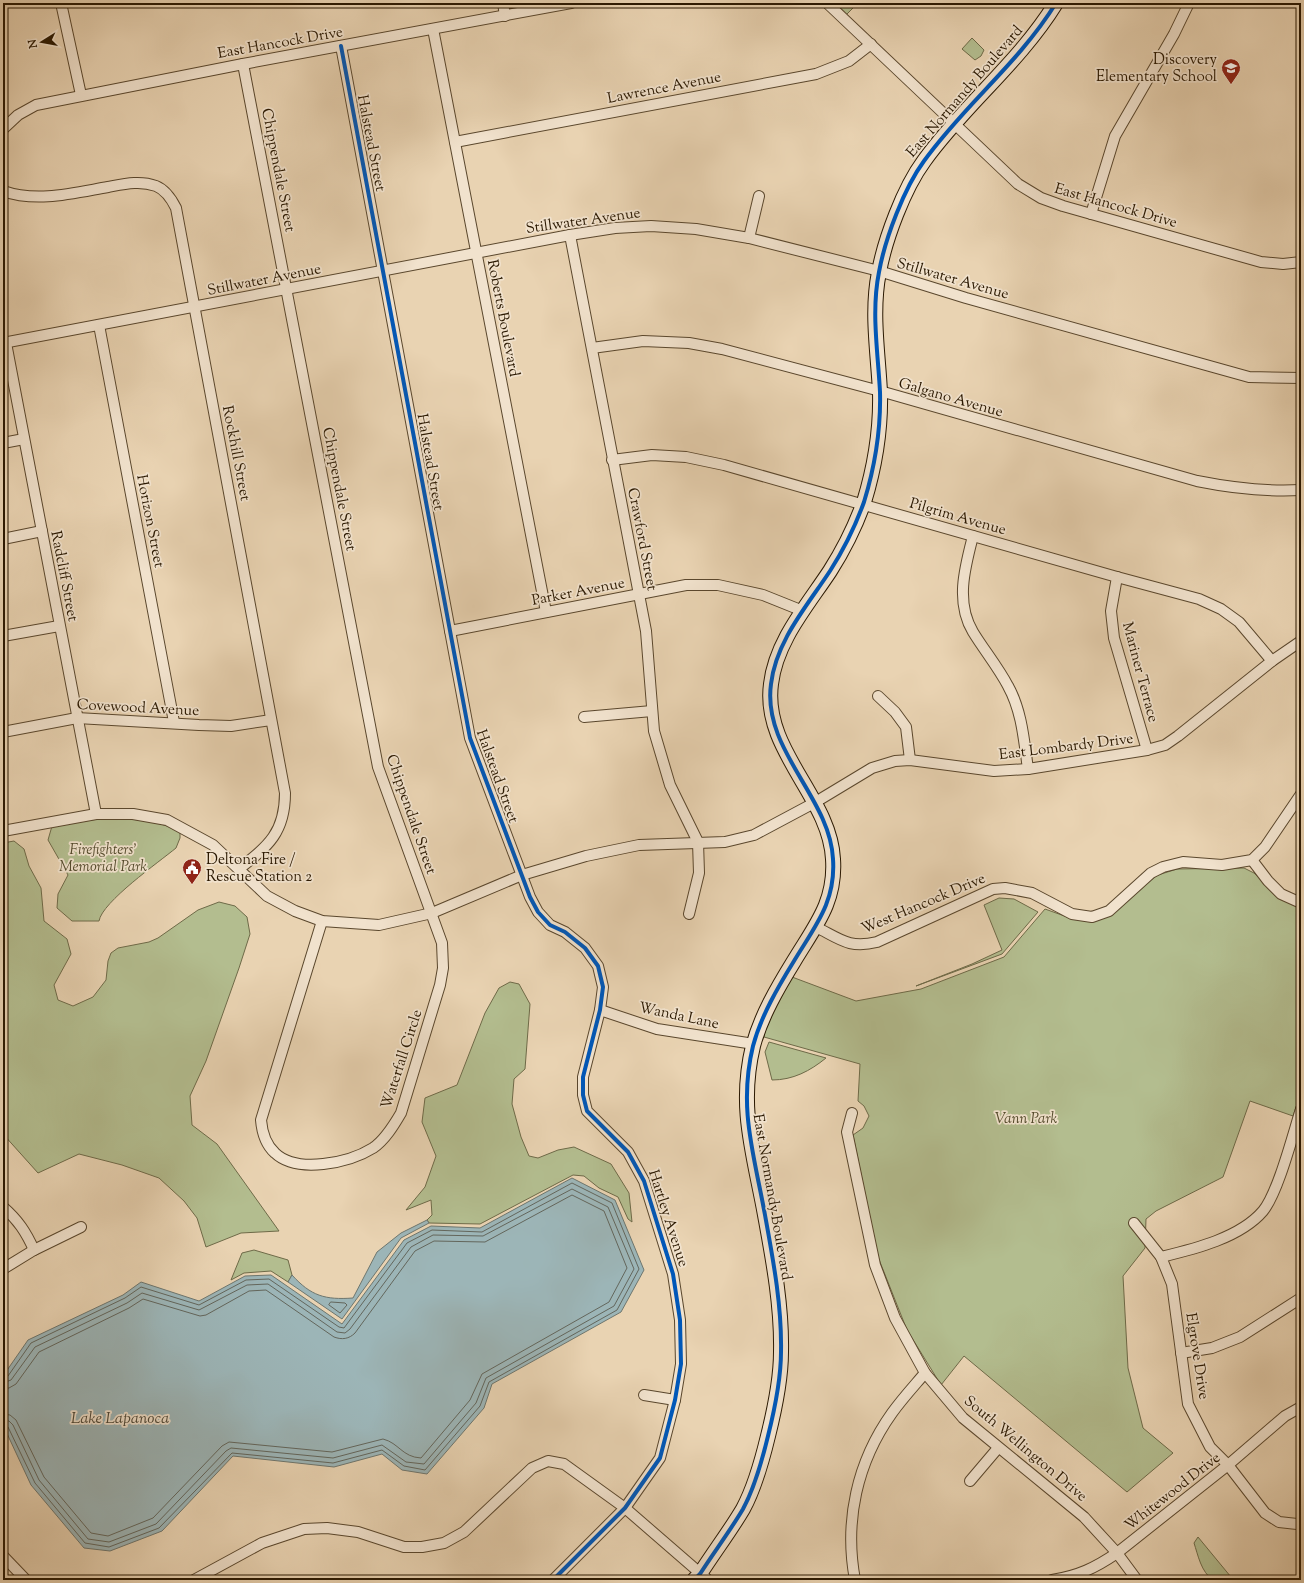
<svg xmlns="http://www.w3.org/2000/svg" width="1304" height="1583" font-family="'Sorts Mill Goudy',serif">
<rect width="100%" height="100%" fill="#e9d3b2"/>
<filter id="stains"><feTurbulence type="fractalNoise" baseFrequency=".005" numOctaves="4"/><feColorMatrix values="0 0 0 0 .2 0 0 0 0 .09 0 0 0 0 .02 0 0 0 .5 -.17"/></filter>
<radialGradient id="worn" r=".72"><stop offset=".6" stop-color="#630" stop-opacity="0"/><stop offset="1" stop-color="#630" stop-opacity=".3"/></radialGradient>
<g fill="#b3bd8f" stroke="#6e6a48">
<path d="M834,3h24l-12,12z"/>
<path d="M972,38l12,12 -3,6 -6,4 -13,-11z"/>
<path d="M105,818c26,1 52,1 75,14v6l-4,10c-17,14 -74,54 -77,73h-27l-15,-13 1,-14 10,-19 -20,-35 4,-14z"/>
<path d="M14,841l10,8 5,17 12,22 3,33 23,18 4,15 -17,31 4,15 15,6 20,-9 13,-17 2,-19 3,-8 7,-5 31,-6 9,-4 40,-28 21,-8 16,4 12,11 3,17 -11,34 -33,93 -16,35 2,29 25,19 62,87 -38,2 -35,14 -9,-29 -13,-17 -25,-23 -37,-13 -43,-11 -41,19 -35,-39v-291z"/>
<path d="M1244,868l10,5 27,26 20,8v185l-8,24 -43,-15 -27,76 -67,34 -10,8 -1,29 -22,28 5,92 15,60 30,25 -46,39 -163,-136 -23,29 -34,-55 -29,-73 -25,-122 10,-7 6,-12 -5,-10 -6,-5 2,-37 -96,-27c0,-22 17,-42 28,-60l64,24 65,-12 83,-32 41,-48 25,9 19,3 69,-46 19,-6z"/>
<path d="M999,898l15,1 24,13 -36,42 -86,32 56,-22 30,-14 -18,-45z"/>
<path d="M510,982l9,2 11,20 -5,65 -11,10 -2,25 9,33 8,19 9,2 20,-8 16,-3 37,17 18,29 3,29 -4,-3 -10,-22 -19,-9 -15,-12 -11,-1 -93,49 -51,-1 -2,-3 5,-5 -1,-15 -25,10 19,-23 11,-31 -14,-34 3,-24 32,-13 28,-72 14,-25z"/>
<path d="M769,1042l57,16c-16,13 -33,22 -54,22l-7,-28z"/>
<path d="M254,1250l34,10 4,15 -4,7 -17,-11 -27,2 -13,7 11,-27z"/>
<path d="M1198,1537l33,40 4,3h-22c-12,-8 -15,-25 -19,-37z"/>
</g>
<g fill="#9cb5b7" stroke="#6e766e">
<path d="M572,1178l43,22 29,70 -23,42 -129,72 -8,24 -57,66 -25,-4 -20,-16 -48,13 -101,-11 -71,75 -52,20 -26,-3 -53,-63 -28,-60v-49l25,-36 95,-45 18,-13 58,19 46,-25 26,-1 71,49 62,-84 27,-14 49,2z"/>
<path d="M427,1220l2,3 -28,15 -59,81 -54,-37 4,-7c19,21 33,25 61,23l24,-46 24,-19z"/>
</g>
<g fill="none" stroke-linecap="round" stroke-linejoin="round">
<g stroke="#63665c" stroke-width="1">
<path d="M331,1302l14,1 2,2 -7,8 -11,-8z"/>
<path d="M3,1378l5,-2 23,-33 94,-45 16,-11 58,18 47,-25 23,-1 70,48 5,1 63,-85 25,-13 50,2 90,-49 40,20 27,66 -22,41 -128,72 -9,24 -55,64 -21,-4 -22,-16 -49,13 -101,-10 -73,75 -50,19 -24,-4 -50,-60 -27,-56 -5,-2"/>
<path d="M3,1383l8,-3 24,-33 92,-44 15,-10 57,17 48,-25 21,-1 69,48 8,1 5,-4 61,-82 22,-12 50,1 89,-47 36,18 26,62 -20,37 -128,72 -10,25 -52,61 -18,-2 -24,-17 -49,13 -102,-10 -5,3 -70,73 -47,18 -21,-3 -49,-59 -26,-55 -4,-4 -6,-1"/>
<path d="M3,1389l6,-1 7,-4 23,-32 90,-44 14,-9 57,17 6,-1 43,-24 17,-1 68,47c8,3 15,2 21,-4l60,-82 19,-10 51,1 87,-47 32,16 23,57 -18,34 -127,72 -12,26 -49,58c-19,-1 -22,-15 -38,-19l-51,13 -103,-10 -7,4 -69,72 -45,18 -17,-3 -47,-56 -28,-57 -6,-5 -7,-1"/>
</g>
<g stroke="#5a472d" stroke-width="12">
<g id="street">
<path d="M61,3l20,92"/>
<path d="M503,3l2,13"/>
<path d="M827,3l191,181 23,14 22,8 198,56 22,2 18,-2"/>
<path d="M433,29l113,583"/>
<path d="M341,46l129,692 60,159 8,15 12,13 15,7 20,16 13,18 5,21 -3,23 -17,67v18l4,16 41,41 16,29 29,93 7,46 1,44 -6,36 -15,58 -35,50 -72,72"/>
<path d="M243,64l135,703 64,176 1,25 -3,17 -39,128c-7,12 -16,27 -28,35 -24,15 -76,26 -98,5 -10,-9 -13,-21 -14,-33l61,-199"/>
<path d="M3,129l15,-14 18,-10 207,-41 328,-61"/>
<path d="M455,142l361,-68 33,-13 22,-17"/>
<path d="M3,191c34,12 71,2 105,-4 16,-3 32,-7 48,-1 10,4 16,14 20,22l109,585c0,40 -17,53 -46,76"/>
<path d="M1091,214l24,-78 59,-102 15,-31"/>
<path d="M570,235l76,396 8,100 16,54 28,57 1,31 -10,41"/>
<path d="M749,238l10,-42"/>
<path d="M99,325l75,397"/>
<path d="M3,343l567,-108 45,-7 36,-2 45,3 53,9 130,33 87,27 283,79 52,1"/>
<path d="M6,343l90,471"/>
<path d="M592,348l51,-7 46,2 33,6 158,42 317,90c35,7 69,11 104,9"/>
<path d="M3,443l21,-4"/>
<path d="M612,460l40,-5 34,2 38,8 393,112 82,22 22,10 18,13 33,39"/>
<path d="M973,536c-8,31 -18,66 0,96 11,18 25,35 35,54 14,25 16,55 20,83"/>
<path d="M3,539l39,-8"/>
<path d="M1117,577l-6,34 3,27 33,112"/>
<path d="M450,631l236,-46h32l45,10 40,16"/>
<path d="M3,636l56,-10"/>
<path d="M878,696l17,16 11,15 4,33"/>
<path d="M584,717l68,-6"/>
<path d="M3,732l74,-14 122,7 32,1 40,-6"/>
<path d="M3,831l93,-17h37l34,6 46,25 54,51 28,15 27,10 57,4 53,-12 90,-38 64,-19 53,-11 86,-3 29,-7 60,-32 58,-35 23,-7 15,-1 84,11 34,-2 119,-19 18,-5 13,-9 94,-75 29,-20"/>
<path d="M1252,860l16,21 13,13 20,9"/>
<path d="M816,927c24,12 33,22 61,15l116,-53 12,-1 27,5 40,21 20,3 17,-6 42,-38 12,-6 20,-5 39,3 30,-5 13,-13 36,-53"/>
<path d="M600,1010l57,19 97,15"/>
<path d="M852,1113l-5,19 28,133 20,53 30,55 38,45 121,99 33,36 20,27"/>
<path d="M3,1207c15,13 23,25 31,43"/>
<path d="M1134,1223l27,34 11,27 16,120 22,43 18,18 37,48 14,9 18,2 4,-2"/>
<path d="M1161,1257c33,-8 79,-19 102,-46 15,-18 30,-77 38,-102"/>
<path d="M3,1269l31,-19 47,-23"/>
<path d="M1181,1353l31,-5 28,-11 61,-39"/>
<path d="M644,1395l31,5"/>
<path d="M970,1481l28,-33"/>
<path d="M3,1556l23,24"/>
<path d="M194,1580l68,-37 42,-14 23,-1 31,4 46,15h18l22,-4 20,-11 68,-64 16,-7 16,3 61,44 83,72"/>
<path d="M855,1580c-11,-59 2,-118 37,-167 10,-14 22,-27 33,-40"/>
<path d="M1052,1580c26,-4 43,-12 65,-27l111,-88 57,-49 16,-9"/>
</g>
</g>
<g stroke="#2a1801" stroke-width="16">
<path id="secondary" d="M694,1580l6,-6c14,-22 30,-43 43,-65 12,-22 19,-48 25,-73 7,-28 13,-56 13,-84 1,-46 -8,-93 -16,-137 -11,-61 -27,-107 -12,-169 8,-30 25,-59 41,-85 21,-35 42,-59 39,-102 -3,-62 -71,-109 -62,-175 5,-43 36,-78 59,-113 14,-22 25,-44 34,-69 11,-36 17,-72 16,-110 -2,-40 -9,-80 -1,-120 6,-33 25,-84 45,-111 40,-56 95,-98 132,-158"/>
</g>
<use href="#street" stroke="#f1e2cd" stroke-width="10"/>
<use href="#secondary" stroke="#f1e2cd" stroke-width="14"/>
<g stroke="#f1e2cd" stroke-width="6">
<g id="cycleway">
<path d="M341,46l129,692 60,159 8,15 12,13 15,7 20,16 13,18 5,21 -3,23 -17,67v18l4,16 41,41 16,29 29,93 7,46 1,44 -6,36 -15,58 -35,50 -72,72"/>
<path d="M694,1580l6,-6c14,-22 30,-43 43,-65 12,-22 19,-48 25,-73 7,-28 13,-56 13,-84 1,-46 -8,-93 -16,-137 -11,-61 -27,-107 -12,-169 8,-30 25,-59 41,-85 21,-35 42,-59 39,-102 -3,-62 -71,-109 -62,-175 5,-43 36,-78 59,-113 14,-22 25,-44 34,-69 11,-36 17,-72 16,-110 -2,-40 -9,-80 -1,-120 6,-33 25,-84 45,-111 40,-56 95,-98 132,-158"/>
</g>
</g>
<use href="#cycleway" stroke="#0057b8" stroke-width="4"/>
</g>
<defs>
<g id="school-pin" transform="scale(1)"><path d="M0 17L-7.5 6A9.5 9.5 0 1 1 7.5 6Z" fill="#8f2418" stroke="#f1e2cd"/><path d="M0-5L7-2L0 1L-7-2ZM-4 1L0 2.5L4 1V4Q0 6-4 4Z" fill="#fff"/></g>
<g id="civic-pin" transform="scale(1)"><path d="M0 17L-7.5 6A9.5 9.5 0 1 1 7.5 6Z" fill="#8f2418" stroke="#f1e2cd"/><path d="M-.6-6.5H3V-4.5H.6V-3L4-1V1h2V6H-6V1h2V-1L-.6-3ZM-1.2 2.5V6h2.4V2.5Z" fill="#fff"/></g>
</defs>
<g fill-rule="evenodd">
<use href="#school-pin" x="1231" y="68"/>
<use href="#civic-pin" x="192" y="868"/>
</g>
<g text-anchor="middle" stroke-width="3.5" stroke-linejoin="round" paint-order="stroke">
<g font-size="15" fill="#2a1801" stroke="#f1e2cd">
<text transform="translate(280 42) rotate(-10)" y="5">East Hancock Drive</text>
<text transform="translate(664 87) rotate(-11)" y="5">Lawrence Avenue</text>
<text transform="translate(964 91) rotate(-49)" y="5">East Normandy Boulevard</text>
<text transform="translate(372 143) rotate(79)" y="5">Halstead Street</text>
<text transform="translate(279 170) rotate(79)" y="5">Chippendale Street</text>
<text transform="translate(1116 205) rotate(16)" y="5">East Hancock Drive</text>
<text transform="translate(583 220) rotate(-8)" y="5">Stillwater Avenue</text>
<text transform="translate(953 278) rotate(16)" y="5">Stillwater Avenue</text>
<text transform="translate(264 279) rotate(-11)" y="5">Stillwater Avenue</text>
<text transform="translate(504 318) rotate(79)" y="5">Roberts Boulevard</text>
<text transform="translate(951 397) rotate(16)" y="5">Galgano Avenue</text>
<text transform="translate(237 453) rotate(79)" y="5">Rockhill Street</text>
<text transform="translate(431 462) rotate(80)" y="5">Halstead Street</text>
<text transform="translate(340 489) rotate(79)" y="5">Chippendale Street</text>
<text transform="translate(958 516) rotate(16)" y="5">Pilgrim Avenue</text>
<text transform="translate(151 521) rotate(79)" y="5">Horizon Street</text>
<text transform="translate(643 539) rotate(79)" y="5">Crawford Street</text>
<text transform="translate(65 576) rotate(79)" y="5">Radcliff Street</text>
<text transform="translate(578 591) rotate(-11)" y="5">Parker Avenue</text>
<text transform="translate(1141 672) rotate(75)" y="5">Mariner Terrace</text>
<text transform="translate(138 707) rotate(3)" y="5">Covewood Avenue</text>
<text transform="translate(1066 746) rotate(-7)" y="5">East Lombardy Drive</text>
<text transform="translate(498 776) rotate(70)" y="5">Halstead Street</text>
<text transform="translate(412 814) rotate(71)" y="5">Chippendale Street</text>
<text transform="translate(923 903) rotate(-23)" y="5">West Hancock Drive</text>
<text transform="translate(679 1015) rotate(12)" y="5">Wanda Lane</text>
<text transform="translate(401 1059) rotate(-72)" y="5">Waterfall Circle</text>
<text transform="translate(773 1197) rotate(80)" y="5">East Normandy Boulevard</text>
<text transform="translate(669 1218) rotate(72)" y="5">Hartley Avenue</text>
<text transform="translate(1198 1356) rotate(81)" y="5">Elgrove Drive</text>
<text transform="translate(1026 1448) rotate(40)" y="5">South Wellington Drive</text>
<text transform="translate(1172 1491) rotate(-38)" y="5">Whitewood Drive</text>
</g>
<g font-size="15" fill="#2a1801" stroke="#f1e2cd" text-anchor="end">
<text x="1217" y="64">Discovery<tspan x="1217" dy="17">Elementary School</tspan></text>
<text x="206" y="864" text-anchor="start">Deltona Fire /<tspan x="206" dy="17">Rescue Station 2</tspan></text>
</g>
<g font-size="15" font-style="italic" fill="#534a2c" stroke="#f1e2cd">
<text x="103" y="854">Firefighters'<tspan x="103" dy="17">Memorial Park</tspan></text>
<text x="1026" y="1123">Vann Park</text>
</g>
<g font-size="16" font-style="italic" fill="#4c4738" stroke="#f1e2cd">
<text x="120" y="1423">Lake Lapanoca</text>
</g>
</g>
<rect width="1304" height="1583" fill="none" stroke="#e9d3b2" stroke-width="16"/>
<rect x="4" y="4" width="1296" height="1575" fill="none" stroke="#2a1801" stroke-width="2"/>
<rect x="8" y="8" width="1288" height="1567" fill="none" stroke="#2a1801"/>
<g transform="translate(42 42) rotate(259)" stroke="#f1e2cd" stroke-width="3" paint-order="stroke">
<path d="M0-3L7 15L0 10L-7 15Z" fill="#2a1801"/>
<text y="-6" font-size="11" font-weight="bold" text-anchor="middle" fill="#2a1801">N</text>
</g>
<rect width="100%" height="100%" filter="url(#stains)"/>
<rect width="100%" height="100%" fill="url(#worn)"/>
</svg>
